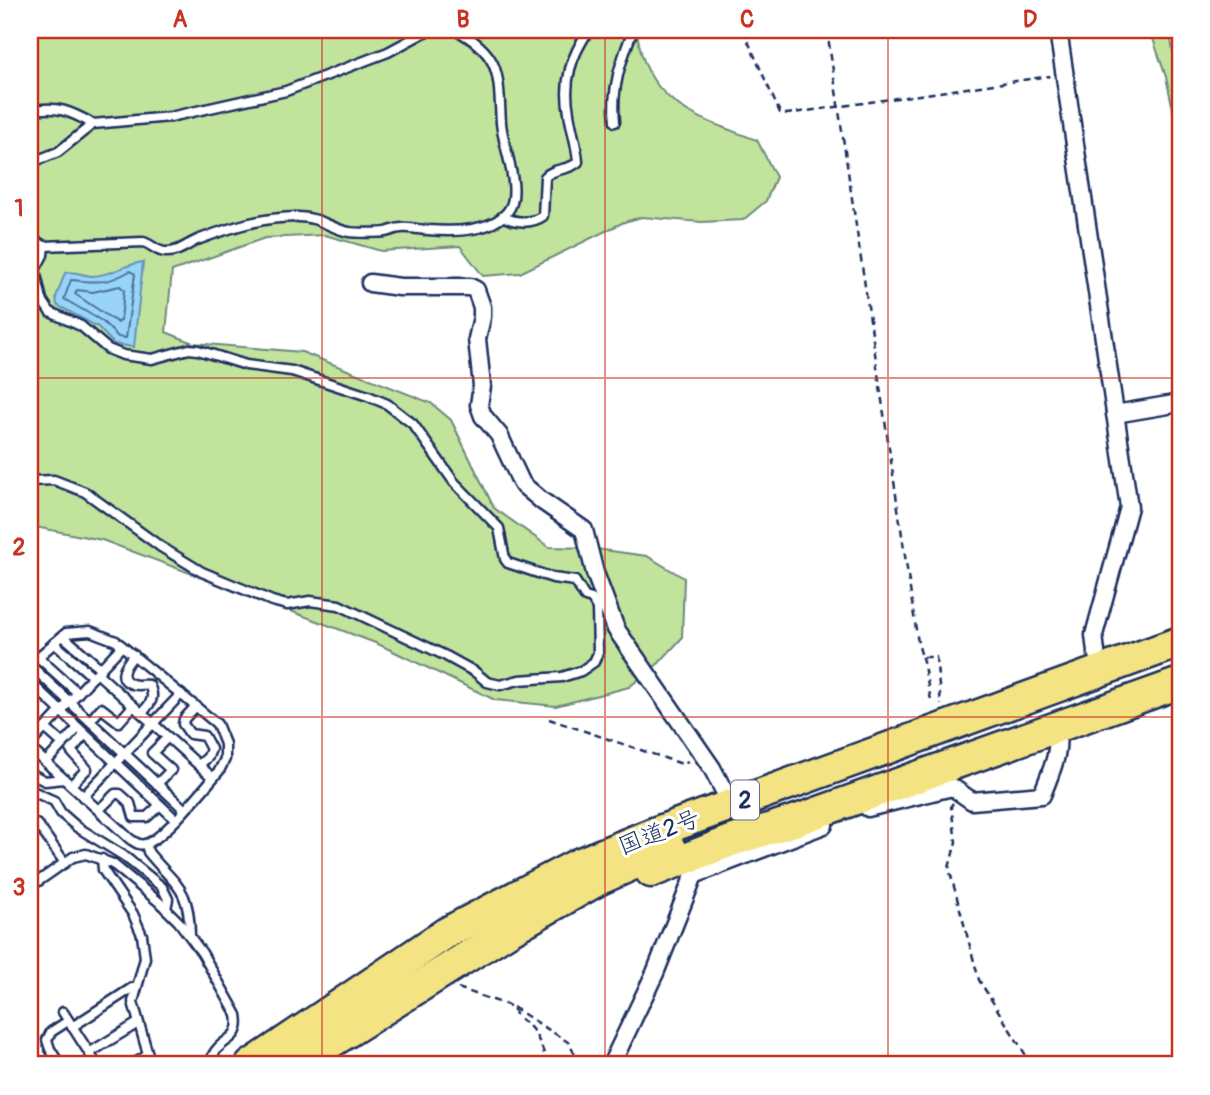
<svg xmlns="http://www.w3.org/2000/svg" width="1210" height="1095" font-family="Pangolin,'Klee One',sans-serif">
<rect width="100%" height="100%" fill="#fff"/>
<filter id="ink" filterUnits="userSpaceOnUse"><feTurbulence type="fractalNoise" baseFrequency=".0143" numOctaves="2"/><feDisplacementMap in="SourceGraphic" scale="14" xChannelSelector="R" yChannelSelector="G"/><feConvolveMatrix kernelMatrix="1 2 1 2 8 2 1 2 1" color-interpolation-filters="sRGB"/></filter>
<g filter="url(#ink)">
<g fill="#c1e39c" stroke="#6e897d" stroke-width="2">
<path d="M30,30h607c7,73 60,88 120,110l19,37 -10,24 -23,19 -42,2 -59,-5 -18,5 -104,51 -37,3 -23,-30 -79,5 -56,-16 -60,3 -93,33 -6,61 27,11 109,9 129,51 20,17 43,88 55,39 40,1 58,8 37,22 -2,60 -23,25 -30,24 -73,19 -61,-6 -117,-56 -276,-104 -72,-14z"/>
<path d="M1150,30h19l11,57v55l-14,-65z"/>
</g>
<path fill="#98d4f8" stroke="#6692ba" stroke-width="2" d="M143,262l-9,85 -20,-3 -16,-17 -41,-22 -1,-8 9,-24c10,-3 18,3 28,3 19,-1 32,-12 50,-14z"/>
<g fill="none" stroke-linecap="round" stroke-linejoin="round">
<g stroke="#4d719c" stroke-width="2">
<path d="M130,271l5,3 -9,64 -8,-1 -16,-16 -38,-22 7,-19c26,2 34,5 59,-9z"/>
<path d="M120,286l4,4 -3,30 -3,3 -43,-29 2,-4 16,2z"/>
</g>
<g stroke="#1b2f5e" stroke-width="13">
<g id="lane">
<path d="M30,111c26,-6 40,0 63,13"/>
<path d="M615,122c-4,-34 6,-61 18,-92"/>
<path d="M30,163l28,-11 35,-28 77,-7 116,-26 102,-39 41,-22"/>
<path d="M503,216c11,7 29,8 40,0l2,-39c9,-10 24,-6 33,-15 -1,-17 -7,-33 -9,-49 -6,-32 2,-57 20,-83"/>
<path d="M30,237l14,9 99,-4c9,2 13,10 23,10 13,1 22,-9 34,-13 32,-12 63,-22 98,-22 22,0 34,12 51,15 5,1 32,1 37,0 5,-1 10,-4 15,-4 9,-1 18,2 27,2 24,2 64,2 80,-19 15,-19 -5,-64 -7,-88 -3,-46 2,-68 -45,-93"/>
<path d="M30,481l24,-1 31,12 76,55 41,25 70,29 15,4 23,-4 29,4 107,51 29,16 12,10 13,3 19,-5 43,-3 19,-6 13,-9 4,-9 -1,-45 -5,-9 -7,-2 -10,-16 -22,-3 -45,-15 -3,-4 -6,-31 -45,-46 -41,-58 -26,-20 -19,-8 -76,-25 -46,-6 -48,-15 -9,-1 -37,10 -29,-4 -15,-6 -27,-23 -31,-14 -8,-12 -7,-30 8,-15 1,-9"/>
<path d="M63,636l38,33"/>
<path d="M54,643l39,34"/>
<path d="M134,655c-7,8 -19,23 -2,29 5,2 11,0 17,1 7,13 1,19 -7,28"/>
<path d="M38,657l40,36"/>
<path d="M30,664l36,-31 24,-2 26,10 101,83 8,20v15l-6,12c-13,15 -57,70 -74,73 -6,2 -10,-2 -15,-5l-100,-91"/>
<path d="M30,665l154,144"/>
<path d="M97,673l116,105"/>
<path d="M30,682l145,137"/>
<path d="M196,706l-12,13 -1,5 7,10 14,2 7,13 -3,8 -9,8"/>
<path d="M30,715l3,4 -3,3"/>
<path d="M90,721l11,-13 18,14 14,-16"/>
<path d="M45,728l18,16"/>
<path d="M30,744l92,-98"/>
<path d="M46,762l32,-34"/>
<path d="M30,773l15,8 19,-2"/>
<path d="M157,784l14,-14 -19,-17 16,-16"/>
<path d="M71,785l16,-16 -16,-18 14,-17"/>
<path d="M30,790l24,11 7,12 16,14 47,29 38,31 6,12 -2,10"/>
<path d="M83,797l98,-103"/>
<path d="M99,810l16,-16h5l10,9 4,14h13l13,-12"/>
<path d="M30,821l8,4 27,38"/>
<path d="M146,844l2,8c28,35 41,33 42,83"/>
<path d="M102,859l1,11 30,44 9,21 3,23 -12,44 18,63"/>
<path d="M30,887l43,-30 13,-3 27,10 46,38 20,20 23,31 35,62c5,26 -15,22 -24,40l4,10"/>
<path d="M63,1012l34,53"/>
<path d="M72,1027l60,-39h4"/>
<path d="M89,1053l49,-30"/>
<path d="M60,1065l-10,-16 -3,-9 4,-8 17,-11"/>
<path d="M132,1065l16,-10"/>
</g>
</g>
<g stroke="#1b2f5e" stroke-width="21">
<g id="street">
<path d="M1058,30l71,477 -35,128 2,17"/>
<path d="M370,283l30,4h70l6,3 6,17v10l-5,22 5,47 -3,19 4,11 16,19 23,49 20,17 42,29 11,43 21,56 96,139 11,21"/>
<path d="M1115,414l65,-11"/>
<path d="M868,808l84,-21 20,14 70,-6c8,-22 21,-45 13,-69"/>
<path d="M611,1065l44,-92 39,-98 130,-50"/>
</g>
</g>
<g stroke="#1b2f5e" stroke-width="35">
<g id="highway">
<path d="M651,872l80,-31 66,-21 383,-137"/>
<path d="M251,1065l195,-132 132,-69 73,-30 529,-192"/>
<path d="M295,1065l213,-134 92,-52 70,-31"/>
</g>
</g>
<g stroke="#1b2f5e" stroke-width="2.5" stroke-dasharray="7 5" stroke-linecap="butt">
<path d="M743,30l37,83 7,1 263,-38"/>
<path d="M827,30l91,613 4,14h14l5,48"/>
<path d="M922,657l9,43"/>
<path d="M549,719l133,45 6,-3"/>
<path d="M953,803l-2,3 5,36 -7,26 30,112 53,85"/>
<path d="M458,988l55,19c3,12 10,13 18,21 8,10 13,25 17,37"/>
<path d="M513,1007l55,35 13,23"/>
</g>
<use href="#lane" stroke="#fff" stroke-width="8"/>
<use href="#street" stroke="#fff" stroke-width="16"/>
<use href="#highway" stroke="#f4e382" stroke-width="30"/>
</g>
</g>
<path fill="none" stroke="#c8321e" stroke-width="2" stroke-opacity="0.55" d="M322,30v1035M605,30v1035M888,30v1035M30,378h1150M30,717h1150"/>
<g text-anchor="middle" stroke-width="6" stroke-linejoin="round" paint-order="stroke">
<rect fill="#fff" stroke="#5f6d8e" stroke-width="2" x="731" y="780.5" width="28" height="39" rx="5"/>
<g font-size="23" font-weight="bold" fill="#1b2f5e">
<text x="745" y="808">2</text>
</g>
<g font-size="24" fill="#1b2f5e" stroke="#fff">
<text transform="translate(659 832) rotate(-21)" y="8">国道2号</text>
</g>
</g>
<rect width="1210" height="1095" fill="none" stroke="#fff" stroke-width="77"/>
<rect x="38" y="38" width="1134" height="1018" fill="none" stroke="#c8321e" stroke-width="2.5"/>
<g font-size="23" text-anchor="middle" font-weight="bold" fill="#c8321e">
<text x="180" y="27">A</text>
<text x="463" y="27">B</text>
<text x="747" y="27">C</text>
<text x="1030" y="27">D</text>
<text x="19" y="216">1</text>
<text x="19" y="555">2</text>
<text x="19" y="895">3</text>
</g>
</svg>
